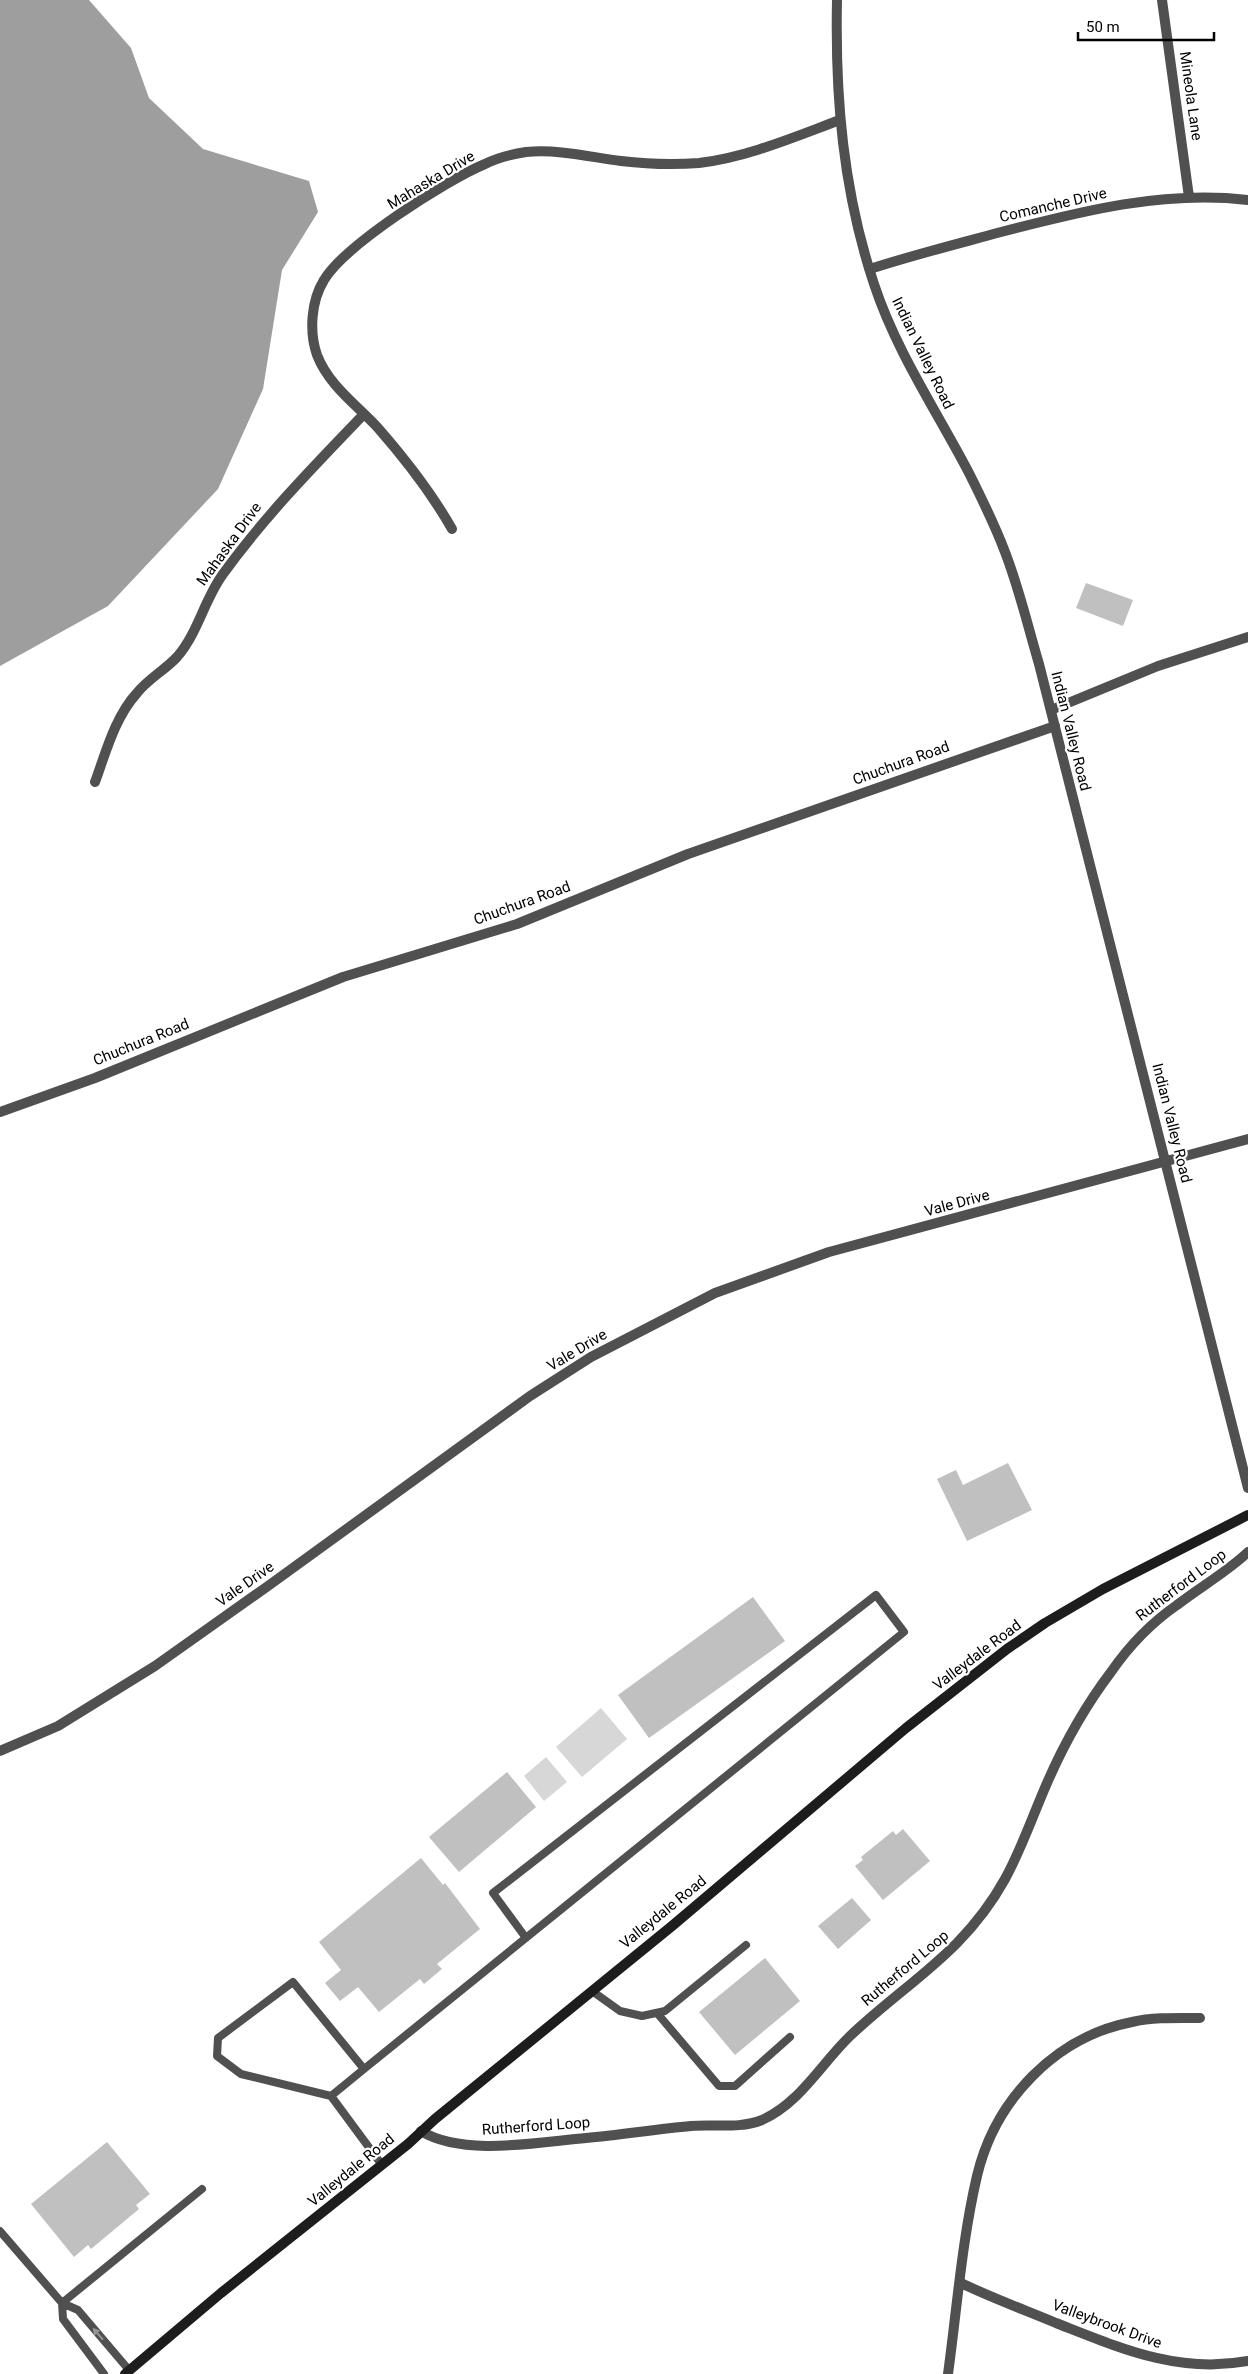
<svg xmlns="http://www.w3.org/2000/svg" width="1248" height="2374" viewBox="0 0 1248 2374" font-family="Roboto,sans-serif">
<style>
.green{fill:#d7d7d7}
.water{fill:#9e9e9e}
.building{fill:#c0c0c0}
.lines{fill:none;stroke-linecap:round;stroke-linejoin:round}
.service{stroke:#505050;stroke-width:8}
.minor{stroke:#505050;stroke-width:10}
.tertiary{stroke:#505050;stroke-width:10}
.secondary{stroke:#1d1d1d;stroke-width:10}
.oneway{fill:#969696}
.labels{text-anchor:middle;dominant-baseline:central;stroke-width:4.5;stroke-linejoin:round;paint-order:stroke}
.street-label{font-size:15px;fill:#000;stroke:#fff}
</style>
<rect width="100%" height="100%" fill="#fff"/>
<!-- green -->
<path class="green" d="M601,1708L627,1739L582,1777L556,1747Z
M546,1757L567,1782L544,1801L524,1776Z"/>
<!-- water -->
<path class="water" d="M0,0H89L131,48L149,98L203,149L309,181L318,212L282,270L263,389L218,489L108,606L0,666Z"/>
<!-- building -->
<path class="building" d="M1086,583L1133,600L1123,626L1076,608Z
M1008,1463L1032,1510L967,1541L937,1479L956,1470L963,1485Z
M753,1597L785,1641L649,1738L618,1695Z
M507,1772L536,1807L459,1872L429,1837Z
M903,1829L930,1861L883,1900L855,1866L863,1860L861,1857L893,1831L896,1835Z
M421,1858L443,1885L445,1883L480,1929L437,1964L442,1969L424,1984L420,1979L379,2012L358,1987L340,2001L325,1983L341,1970L319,1942Z
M852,1898L871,1920L838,1949L818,1926Z
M765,1958L800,2001L735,2055L699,2012Z
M107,2142L150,2194L136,2205L139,2209L91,2249L88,2245L74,2257L31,2204Z"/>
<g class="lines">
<!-- service -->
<path class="service" d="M592,1991L620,2011L642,2016L665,2011L746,1945
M657,2013L719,2086H735L790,2037
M364,2069L904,1632L876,1595L493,1893L526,1938
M331,2096L364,2069L293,1982L218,2038L217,2056L241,2074L331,2096L382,2165
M0,2231L62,2303L78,2310L129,2370
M62,2303L202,2189
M62,2303L63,2319L104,2374"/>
<!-- minor -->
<path class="minor" d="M1162,0L1189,197
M870,269C913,255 957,244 1001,232C1082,211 1164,190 1248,200
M452,529C431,492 406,460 378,428C357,405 329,386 317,355C309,332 311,301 324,280C344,246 446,180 485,164C497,158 513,154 526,152C559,149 590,157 621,161C646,164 674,165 699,163C748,157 794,137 840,120
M1051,710L1158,666L1248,637
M95,782C106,752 115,717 137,693C148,679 165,670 177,657C198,633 204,600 223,574C265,516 314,466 364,414
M0,1112L95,1078L343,977L517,924L688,854L1055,726
M0,1751L58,1726L155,1666L268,1586L530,1396L591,1357L715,1293L829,1252L1248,1139
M421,2131C463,2157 539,2142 586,2138C621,2135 656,2129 691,2126C714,2124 740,2129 762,2120C800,2103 821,2064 850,2036C908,1981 964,1953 1005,1879C1022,1848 1033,1815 1047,1783C1064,1744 1086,1705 1111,1672C1129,1646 1151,1623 1177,1605C1200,1587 1227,1572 1248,1552
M961,2283C992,2298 1025,2310 1056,2323C1120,2348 1178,2374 1248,2361
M948,2374C957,2308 962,2240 977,2176C995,2100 1055,2037 1132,2022C1154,2017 1177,2018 1200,2018"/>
<!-- tertiary -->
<path class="tertiary" d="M837,0C835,97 843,191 874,284C896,351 936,410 969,473C982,499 995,525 1005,552C1019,588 1028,627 1039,664L1248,1488"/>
<!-- secondary -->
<path class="secondary" d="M125,2374L221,2293L408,2144L435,2119L672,1926L906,1728L1007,1649L1045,1623L1103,1589L1248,1515"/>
</g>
<!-- one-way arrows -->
<defs><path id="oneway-solid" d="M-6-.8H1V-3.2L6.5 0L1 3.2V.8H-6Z" transform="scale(1.25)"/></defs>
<use class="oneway" href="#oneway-solid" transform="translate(98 2334) rotate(-131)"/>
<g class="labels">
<!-- street labels -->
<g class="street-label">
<text transform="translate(1191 96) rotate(82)">Mineola Lane</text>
<text transform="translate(431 180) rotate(-31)">Mahaska Drive</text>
<text transform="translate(1053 205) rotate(-13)">Comanche Drive</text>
<text transform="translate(923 353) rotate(64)">Indian Valley Road</text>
<text transform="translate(229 544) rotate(-54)">Mahaska Drive</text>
<text transform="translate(1071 731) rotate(76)">Indian Valley Road</text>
<text transform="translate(901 763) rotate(-20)">Chuchura Road</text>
<text transform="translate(522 903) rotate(-20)">Chuchura Road</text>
<text transform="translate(141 1042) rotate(-22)">Chuchura Road</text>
<text transform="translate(1172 1123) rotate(76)">Indian Valley Road</text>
<text transform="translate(957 1203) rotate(-15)">Vale Drive</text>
<text transform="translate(577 1350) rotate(-31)">Vale Drive</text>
<text transform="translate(245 1584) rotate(-35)">Vale Drive</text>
<text transform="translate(1181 1585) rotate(-37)">Rutherford Loop</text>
<text transform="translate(977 1655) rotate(-37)">Valleydale Road</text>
<text transform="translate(663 1912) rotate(-39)">Valleydale Road</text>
<text transform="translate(905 1968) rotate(-40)">Rutherford Loop</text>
<text transform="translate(536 2126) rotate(-4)">Rutherford Loop</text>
<text transform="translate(351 2170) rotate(-39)">Valleydale Road</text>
<text transform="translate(1107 2324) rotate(20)">Valleybrook Drive</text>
</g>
</g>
<!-- scale -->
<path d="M1078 32v8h136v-8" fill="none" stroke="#000000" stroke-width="2.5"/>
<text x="1086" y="32" font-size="15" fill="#000000" stroke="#ffffff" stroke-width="4" paint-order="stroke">50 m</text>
</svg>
